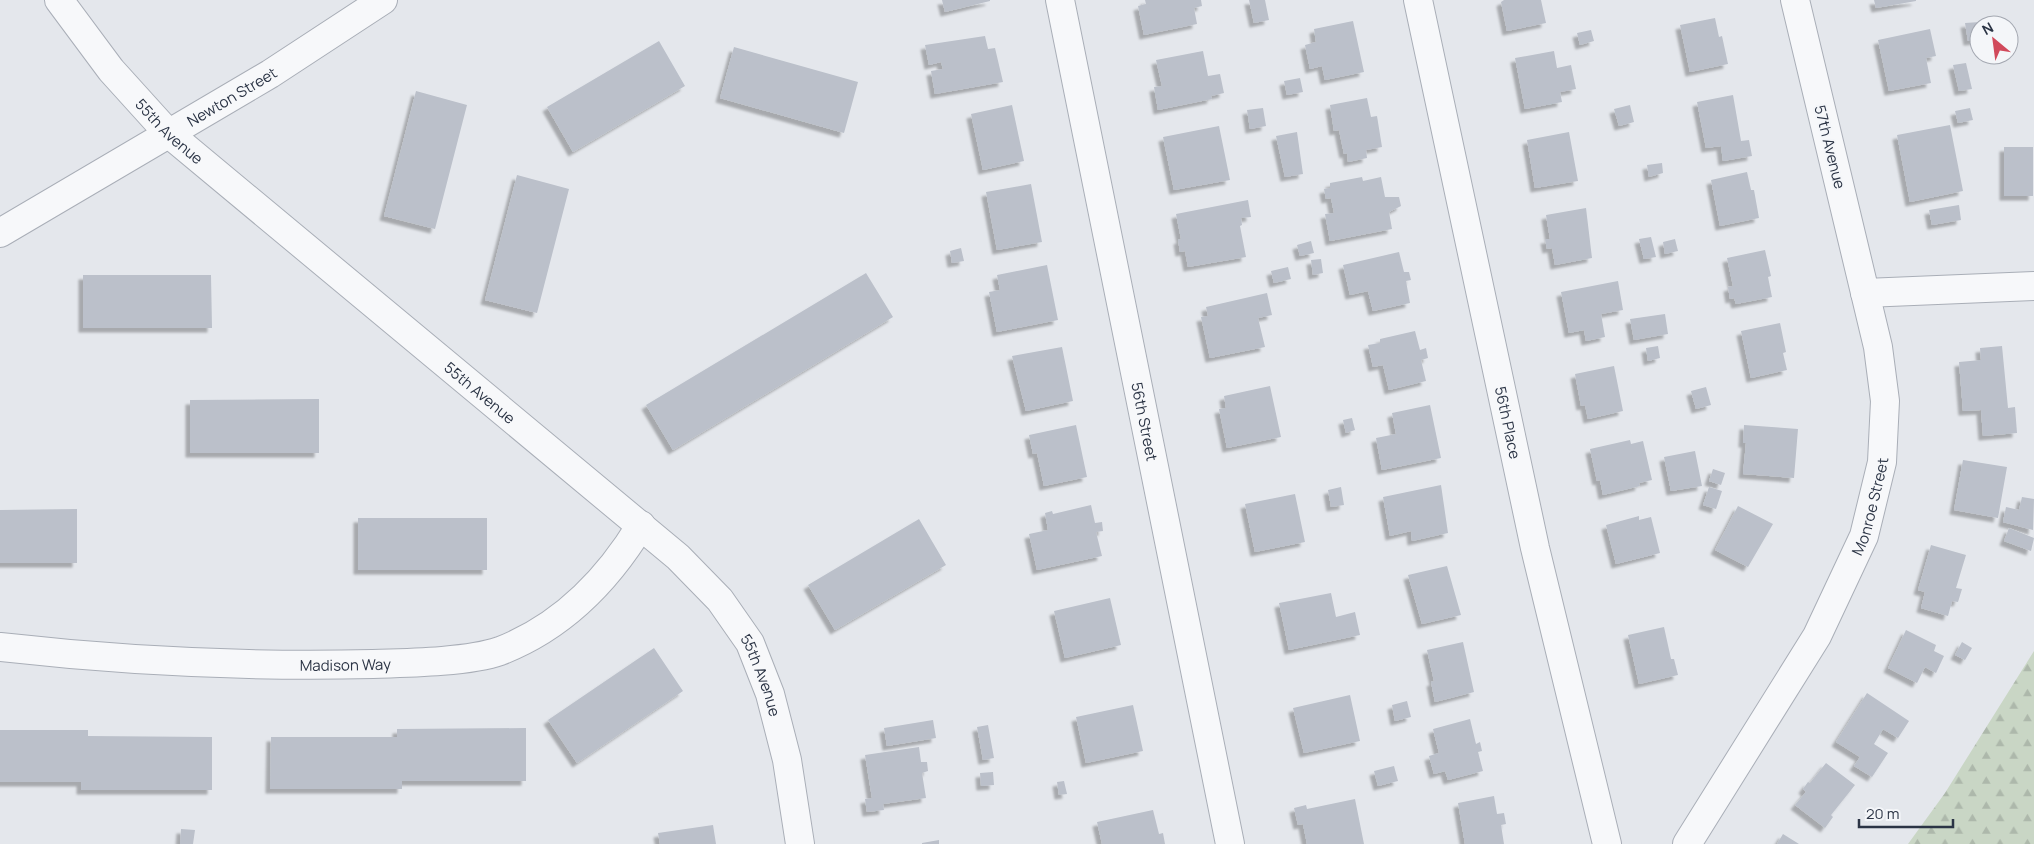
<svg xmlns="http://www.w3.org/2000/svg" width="2034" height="844" viewBox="0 0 2034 844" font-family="Manrope,sans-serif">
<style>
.forest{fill:url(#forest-firs)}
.building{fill:#bbc0ca;filter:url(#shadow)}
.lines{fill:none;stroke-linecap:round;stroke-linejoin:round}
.minor-casing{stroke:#a9aeb7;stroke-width:30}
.minor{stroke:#f7f8fa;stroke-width:28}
.labels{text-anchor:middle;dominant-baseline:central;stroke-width:4;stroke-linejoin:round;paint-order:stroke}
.street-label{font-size:15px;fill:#2b3445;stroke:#f4f6f9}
</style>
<defs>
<pattern id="forest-firs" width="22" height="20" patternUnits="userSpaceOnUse" patternTransform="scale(1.25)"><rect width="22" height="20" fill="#c9d6c5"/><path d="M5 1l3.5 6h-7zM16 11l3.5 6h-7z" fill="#adb8ab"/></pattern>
<filter id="shadow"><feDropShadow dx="-4.5" dy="4.5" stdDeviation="1" flood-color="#0004"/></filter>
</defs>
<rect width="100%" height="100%" fill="#e4e7ec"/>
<!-- forest -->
<path class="forest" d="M2034,651V844H1908L1945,793Z"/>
<!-- building -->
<path class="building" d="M942,0H990V1L945,12Z
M1145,0H1201L1202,6L1194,8L1197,24L1144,35L1138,6L1146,4Z
M1249,0H1265L1269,20L1254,23Z
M1504,0H1541L1546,23L1507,31L1501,2Z
M1874,0H1916V1L1876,8Z
M1715,18L1719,37L1722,36L1728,64L1690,72L1680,25Z
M1353,21L1364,72L1325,80L1322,66L1310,69L1305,45L1316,42L1314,29Z
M1980,22L1979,40L1968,41L1965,23Z
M1930,29L1936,56L1926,58L1931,83L1889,91L1878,40Z
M1591,30L1594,41L1580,45L1577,33Z
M985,36L988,49L995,48L1003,82L935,94L931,71L943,69L941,62L929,65L925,45Z
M659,41L685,86L573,152L547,107Z
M734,47L858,82L844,133L720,98Z
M1203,51L1208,76L1220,74L1224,93L1211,96L1212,99L1158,110L1154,87L1162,86L1156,60Z
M1554,51L1557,68L1571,65L1576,89L1560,92L1562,102L1525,109L1515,58Z
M1966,63L1972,89L1959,91L1953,65Z
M1300,78L1303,92L1287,95L1284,81Z
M416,91L467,105L435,229L384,216Z
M1733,95L1741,141L1749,140L1752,156L1723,161L1721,146L1706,148L1697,102Z
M1367,98L1371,117L1377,116L1382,147L1366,150L1367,158L1348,162L1347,153L1344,154L1339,130L1334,131L1330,105Z
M1012,105L1024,161L983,170L971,114Z
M1630,105L1634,122L1619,126L1614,109Z
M1263,108L1266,126L1250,129L1247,110Z
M1970,108L1973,120L1958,123L1955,111Z
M1950,125L1963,191L1910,202L1897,135Z
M1219,126L1230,180L1174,190L1163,137Z
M1297,132L1303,174L1285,177L1276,136Z
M1569,132L1578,181L1535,188L1527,140Z
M2004,147H2033V196H2004Z
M1662,163L1663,173L1649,177L1647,165Z
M1747,172L1751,190H1754L1759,218L1720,226L1711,180Z
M517,175L569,189L537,313L485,300Z
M1362,177L1363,181L1381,177L1385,197H1399L1401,206L1389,212L1392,229L1330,241L1325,214L1334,213L1331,198L1326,199L1324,189L1330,188V183Z
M1031,184L1042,242L997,250L986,192Z
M1248,200L1251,217L1241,218L1242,225L1240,226L1246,257L1188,267L1185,251L1180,252L1178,240L1181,239L1176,214Z
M1959,205L1961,220L1932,225L1929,210Z
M1586,208L1592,258L1555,265L1552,248L1547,249L1545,239H1550L1546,215Z
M1651,237L1656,257L1644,259L1639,239Z
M1675,239L1678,251L1665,254L1663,242Z
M1311,241L1314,253L1300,256L1297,245Z
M961,248L964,261L952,263L950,251Z
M1765,250L1771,276L1768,277L1772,297L1736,304L1734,298L1730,299L1728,287L1733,286L1727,258Z
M1399,252L1404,272H1409L1411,280L1406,281L1410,303L1373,311L1368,291L1350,295L1343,265Z
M1321,259L1323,273L1313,275L1311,260Z
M1047,265L1058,320L997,332L989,292L1000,290L997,275Z
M1288,267L1291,279L1274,283L1271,271Z
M866,273L893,317L673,450L646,405Z
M83,275H211L212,328H83Z
M1618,281L1623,310L1601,314L1605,337L1586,341L1584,330L1569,333L1561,292Z
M1267,293L1272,315L1258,318L1265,347L1210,358L1201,317L1208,316L1206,307Z
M1665,314L1668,334L1634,340L1630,319Z
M1780,323L1786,352L1783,353L1787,370L1751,378L1741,331Z
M1415,331L1420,350L1426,348L1428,358L1421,360L1426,381L1389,390L1383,365L1373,367L1368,345L1380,343V339Z
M1658,346L1660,358L1648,361L1646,348Z
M2002,346L2008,408L2015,407L2017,433L1983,436L1981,410L1963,411L1959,362L1981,360L1980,348Z
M1062,347L1073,401L1026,411L1012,356Z
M1614,366L1623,411L1588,419L1585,405L1581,406L1575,374Z
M1270,386L1281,437L1227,448L1219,409L1226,408L1224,396Z
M1706,387L1711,405L1696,409L1691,391Z
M319,399V453H190V400Z
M1430,405L1441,458L1382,470L1376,438L1396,434L1392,413Z
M1352,418L1355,430L1346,433L1343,420Z
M1076,425L1087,477L1044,486L1037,453L1033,454L1029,435Z
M1744,425L1798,429L1794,478L1743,474L1746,443H1743Z
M1630,440L1631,444L1643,441L1652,480L1639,483L1640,486L1603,495L1600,480L1597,481L1590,449Z
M1695,451L1702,486L1671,491L1664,457Z
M1963,460L2007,467L1998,518L1954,510Z
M1713,469L1725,473L1721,485L1709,481Z
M1441,485L1448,533L1412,541L1411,531L1390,536L1383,497Z
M1341,487L1344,505L1331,507L1328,490Z
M1709,487L1722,491L1716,509L1703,505Z
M1295,494L1305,542L1255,552L1245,504Z
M2022,497L2034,499L2033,530L2003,522L2006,507L2019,510Z
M1091,505L1095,523L1102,522L1103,531L1096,532L1102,556L1037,570L1029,534L1048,530L1045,513L1052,511L1053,514Z
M1738,506L1773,524L1748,567L1715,550Z
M77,509V563H0V510Z
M1639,516V520L1651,517L1660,553L1616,564L1606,525Z
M358,518H487V570H358Z
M919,519L946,565L835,630L808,585Z
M2009,528L2034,538L2031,551L2004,541Z
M1931,545L1966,555L1956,588L1962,589L1958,602L1952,601L1948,616L1921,608L1925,592L1918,590Z
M1447,566L1461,615L1422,624L1408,575Z
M1331,593L1336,617L1355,612L1360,635L1289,650L1279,603Z
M1110,598L1121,645L1065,658L1054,611Z
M1664,627L1671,659H1674L1678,675L1639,684L1628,635Z
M1906,630L1936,645L1934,651L1944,656L1936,673L1925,667L1917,683L1888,668Z
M1463,642L1474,692L1435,702L1431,682L1434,681L1427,650Z
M1962,642L1972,648L1965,660L1955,655Z
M654,648L683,691L577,763L548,720Z
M1867,693L1909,721L1898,738L1883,729L1874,744L1888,753L1872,777L1854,766L1860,757L1836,742Z
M1350,695L1360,741L1304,753L1293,708Z
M1407,701L1411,717L1395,721L1392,705Z
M1133,705L1143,751L1086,763L1076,717Z
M1470,719L1476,744L1480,742L1482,751L1478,752L1483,771L1448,780L1445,771L1434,774L1429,756L1439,753L1433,729Z
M933,720L936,738L887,746L884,728Z
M988,725L994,758L983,760L977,727Z
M526,728V781H402V789H270L271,737H397V729Z
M0,730H88V736L212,737V790H81V782H0Z
M919,747L921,762H927L928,771L922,773L926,798L883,804L884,810L867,812L865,799L872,798L865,755Z
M1826,763L1855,785L1831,815L1833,817L1825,828L1795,805L1806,792L1803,789L1808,782L1810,783Z
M1394,766L1398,781L1378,786L1374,771Z
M993,772L994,785L981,786L980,773Z
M1064,781L1067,794L1059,795L1057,782Z
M1494,796L1497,814L1504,813L1506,824L1501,825L1504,844H1465L1458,803Z
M1355,799L1364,844H1307L1303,824L1298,825L1294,808L1306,805L1307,809Z
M1153,810L1159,834L1163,833L1165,844H1102L1097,822Z
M713,825L716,844H660L658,833Z
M181,829L195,830L193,844H180Z
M1783,834L1799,844H1777Z
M939,840V844H922V843Z"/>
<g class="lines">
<defs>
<g id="minor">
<path id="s1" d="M59,0L111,70L168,133L678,557L720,600L750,643L770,694L787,760L800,844"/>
<path id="s2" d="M1060,0L1230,844"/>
<path id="s3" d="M1418,0L1535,548L1607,844"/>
<path id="s4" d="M0,233L270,74L383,0"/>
<path d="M1865,293L2034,286"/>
<path id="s5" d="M0,647C124,661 248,667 373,664C407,663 469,662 500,651C562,627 607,581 641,525"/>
<path id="s6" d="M1687,844L1817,636L1864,536L1882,462L1885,401L1878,347L1795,0"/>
</g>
</defs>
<!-- minor casing -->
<use href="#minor" class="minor-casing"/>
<!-- minor -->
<use href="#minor" class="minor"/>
</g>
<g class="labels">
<!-- street labels -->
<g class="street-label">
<text stroke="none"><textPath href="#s4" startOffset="269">Newton Street</textPath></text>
<text stroke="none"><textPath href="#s1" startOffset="172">55th Avenue</textPath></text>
<text transform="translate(1830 147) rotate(76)">57th Avenue</text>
<text stroke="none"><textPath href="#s1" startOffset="578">55th Avenue</textPath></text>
<text stroke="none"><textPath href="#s2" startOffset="430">56th Street</textPath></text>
<text stroke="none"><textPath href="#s3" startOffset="432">56th Place</textPath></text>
<text stroke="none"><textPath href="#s6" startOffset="386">Monroe Street</textPath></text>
<text stroke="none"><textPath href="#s5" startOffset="346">Madison Way</textPath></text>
<text stroke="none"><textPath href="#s1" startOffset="982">55th Avenue</textPath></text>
</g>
</g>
<!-- north arrow -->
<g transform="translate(1994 40) rotate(331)"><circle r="24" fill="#f4f6f9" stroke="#a4a8b1"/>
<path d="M0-4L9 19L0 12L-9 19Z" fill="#d1495b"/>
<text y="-8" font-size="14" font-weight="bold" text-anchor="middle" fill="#2b3445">N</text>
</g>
<!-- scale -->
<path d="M1859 819v8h94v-8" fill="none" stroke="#2b3445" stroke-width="2.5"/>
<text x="1866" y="819" font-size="15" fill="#2b3445" stroke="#f4f6f9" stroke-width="4" paint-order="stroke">20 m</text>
</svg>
